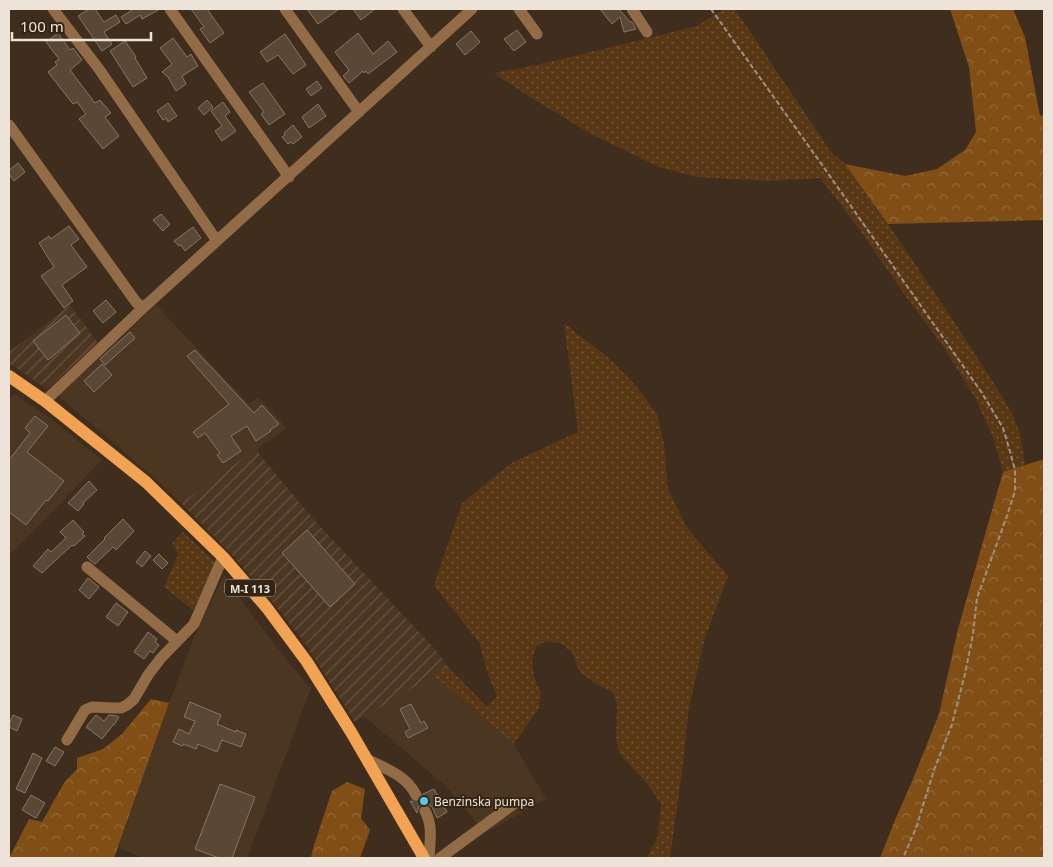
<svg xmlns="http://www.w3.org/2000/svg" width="1053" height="867" viewBox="0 0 1053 867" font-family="'Noto Sans',sans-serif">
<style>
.built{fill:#4b3621}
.industrial{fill:url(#industrial-furrows)}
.grass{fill:url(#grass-dots)}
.forest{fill:url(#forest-crowns)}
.building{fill:#5a4837;stroke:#897563}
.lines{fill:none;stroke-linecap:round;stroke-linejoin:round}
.minor-tunnel{stroke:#59493a;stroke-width:11;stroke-dasharray:11 5.5;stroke-linecap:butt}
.path{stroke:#9f9184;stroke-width:2;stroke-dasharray:5 2.5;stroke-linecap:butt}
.minor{stroke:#916c47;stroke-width:11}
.major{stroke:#f1a353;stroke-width:12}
.poi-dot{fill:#57c9e2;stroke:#342414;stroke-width:2}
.labels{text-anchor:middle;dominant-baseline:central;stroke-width:4;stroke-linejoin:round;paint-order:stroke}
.shield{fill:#342414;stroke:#b6aa9e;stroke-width:1}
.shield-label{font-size:11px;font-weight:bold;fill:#eee3d9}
.poi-label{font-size:12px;fill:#eee3d9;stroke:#342414;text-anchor:start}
</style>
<defs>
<pattern id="industrial-furrows" width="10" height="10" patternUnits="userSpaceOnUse" patternTransform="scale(1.25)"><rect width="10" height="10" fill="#4b3621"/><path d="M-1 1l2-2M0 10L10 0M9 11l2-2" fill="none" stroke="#655341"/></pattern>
<pattern id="grass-dots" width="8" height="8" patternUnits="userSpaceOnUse" patternTransform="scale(1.25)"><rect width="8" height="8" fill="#583715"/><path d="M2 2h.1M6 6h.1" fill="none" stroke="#705436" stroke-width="1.8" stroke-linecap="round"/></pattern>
<pattern id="forest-crowns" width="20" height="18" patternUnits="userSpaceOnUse" patternTransform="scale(1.25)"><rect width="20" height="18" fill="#814f16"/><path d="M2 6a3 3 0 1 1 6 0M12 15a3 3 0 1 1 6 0" fill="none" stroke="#936837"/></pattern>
</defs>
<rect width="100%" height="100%" fill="#3f2e1e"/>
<!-- built -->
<path class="built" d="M156,305L249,404L259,397L287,428L181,503L153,477L99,430L60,398V394Z
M14,394L54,421L102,460L12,553L9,550V400Z
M224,575L264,631L303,680L311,688L247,858H144L118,848L169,703L194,638Z
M433,675L514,744L546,799L485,833L446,786L364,716Z"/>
<!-- industrial -->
<path class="industrial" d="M70,305L98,343L47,389L9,363V352Z
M257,448L260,455L316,522L435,649L448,667L355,722L304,642L271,600L233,556L181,503Z"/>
<!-- grass -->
<path class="grass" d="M723,9H735L831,152L845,164L888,224L949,314L995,385L1012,413L1020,433L1025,465L1003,472L993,437L975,398L941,343L909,301L860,230L820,178L769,181L696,177L659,167L591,134L530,97L494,73L537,65L697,26Z
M564,323L610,359L637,387L657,414L664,444L668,489L687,528L728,576L705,638L689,707L682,772L670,858H647L658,836L661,804L646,782L620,754L616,739L617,705L613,692L593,682L579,671L572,652L560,643L546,641L536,647L532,661L534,676L541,693L539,708L514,744L433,675L448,667L487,707L497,696L487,672L480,644L434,585L462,503L513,462L578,432Z
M183,532L215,562L202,593L193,610L164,587L178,555L172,543Z"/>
<!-- forest -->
<path class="forest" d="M950,9H1013L1025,37L1040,116L1044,115V220L888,224L845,164L905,176L937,169L965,150L976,132L969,67Z
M1044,459V858H880L895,820L913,779L939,714L958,629L1003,472Z
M151,699L169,703L114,858H9L29,819L42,822L64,783L77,769V758L103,749L122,734Z
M347,782L365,789L361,818L370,830L360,858H311L313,848L332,791Z"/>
<!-- building -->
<path class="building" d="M89,9H95L104,22L116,15L120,22L104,32L112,44L102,51L78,16Z
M134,9H160L142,19L140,15L126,24L121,17Z
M191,9H207L224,33L210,43L200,29L204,27Z
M307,9H339L318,24Z
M353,9H375L361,20Z
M600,9H619L630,22H632L636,29L624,32L620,17L612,24Z
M517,30L526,42L514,51L504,39Z
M471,31L480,42L465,55L456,44Z
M58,33L70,50L73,48L82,60L70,70L95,103L100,100L111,113L105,117L119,136L103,149L79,119L86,114L77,102L73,104L48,72L57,65L55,62L59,59L46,42Z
M358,33L373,54L388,41L397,52L368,74L366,71L364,73L363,71L349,83L343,76L349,70L335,52Z
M285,34L306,65L293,74L278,55L267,62L260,52Z
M173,38L187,57L191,54L198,66L182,76L186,84L176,91L168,77L162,72L172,64L160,48Z
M125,41L136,57L135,58L147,78L133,87L110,51Z
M317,81L322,88L311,96L306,89Z
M263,83L285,114L269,125L261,114L264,112L249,92Z
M207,100L213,107L204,115L198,108Z
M223,102L230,112L225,116L236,131L222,141L215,131L222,126L211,111Z
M168,103L177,116L168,122L166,118L163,120L157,111Z
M318,104L326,116L309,128L302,117Z
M293,125L302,137L293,144L291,142L288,144L282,137L285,135L284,133Z
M18,163L25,172L14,181L9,174V170Z
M161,214L170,224L163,231L153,220Z
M69,226L79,239L71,245L87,267L62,285L73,301L64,308L41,276L54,267L39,243L49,236L51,239Z
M193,227L201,238L185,251L181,245L179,246L174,241Z
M106,300L116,312L103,323L93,311Z
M66,315L80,333L48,360L33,341Z
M130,332L135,338L105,365L100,359Z
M195,350L254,413L262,405L279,424L270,430L271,431L256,441L247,426L231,436L241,451L223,463L217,455L220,453L205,433L198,438L193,432L229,404L187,356Z
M102,364L112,375L94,392L84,381Z
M35,416L48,426L27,452L64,481L48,501L46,500L26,525L9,512V460L30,433L25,428Z
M89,481L97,490L83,503L84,504L78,511L68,503Z
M123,519L134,531L116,550L113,547L95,564L90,560L87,557L105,539L104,538Z
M73,520L84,532L82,534L85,536L74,546L72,545L42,573L33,566L48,549L51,552L66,538L60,532Z
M307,530L355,584L330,607L282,553Z
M145,551L151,556L142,567L136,562Z
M159,554L168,563L162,569L153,560Z
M88,578L99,587L89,599L79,590Z
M116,603L128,612L118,626L106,617Z
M148,632L157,639L155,642L159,645L153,653L150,651L144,659L134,652Z
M190,702L221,715L217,724L236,732V730L246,734L241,747L222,740L217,752L198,744L196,749L184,744L182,746L173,742L179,729L189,734L195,721L184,717Z
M411,704L421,723L424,721L428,728L408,738L405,732L410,729L400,709Z
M13,715L22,719L17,731L9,727V724Z
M96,715L104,721L109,715L117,716L119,717L114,725H113L102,739L86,727Z
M55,747L64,752L55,766L46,761Z
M33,753L42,758L25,793L16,789Z
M220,784L255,797L232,858H219L195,849Z
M434,789L447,812L437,818L432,807L429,805L425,804L419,806L417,813L410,801L416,802H419L423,798V794Z
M31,795L45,803L36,818L22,810Z"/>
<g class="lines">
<!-- minor-tunnel -->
<path class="minor-tunnel" d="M416,795L425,811"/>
<!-- path -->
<path class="path" d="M711,9L820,162L982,393L1003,428L1009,448L1015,470V491L1007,516L977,598L973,634L965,674L952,724L934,770L916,828L903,858"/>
<!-- minor -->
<path class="minor" d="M53,9L99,69L217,241
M170,9L289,177
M285,9L359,112
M403,9L431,47
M519,9L537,34
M632,9L647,32
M9,125L136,302L143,308
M45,401L143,308L472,9
M87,567L177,641
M67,740L85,710L92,707L113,708H121L127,705L134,699L148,675L161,658L194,624L223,557
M367,759C386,769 406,775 416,795
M425,811C433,825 430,842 429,858
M440,858L515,803"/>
<!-- major -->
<path class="major" d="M9,376L45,401L146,482L223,557L267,608L307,662L351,732L424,858"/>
</g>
<!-- markers -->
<circle class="poi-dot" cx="424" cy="801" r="5"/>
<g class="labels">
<!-- shield labels -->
<rect class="shield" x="225" y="579.5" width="50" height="17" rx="4"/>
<g class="shield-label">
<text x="250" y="588">M-I 113</text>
</g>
<!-- poi labels -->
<g class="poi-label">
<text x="434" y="801">Benzinska pumpa</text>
</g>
</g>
<!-- border -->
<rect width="1053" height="867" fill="none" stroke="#eee3d9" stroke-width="20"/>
<!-- scale -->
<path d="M12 32v8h139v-8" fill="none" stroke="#eee3d9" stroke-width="2.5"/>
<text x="20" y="32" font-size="15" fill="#eee3d9" stroke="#342414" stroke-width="4" paint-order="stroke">100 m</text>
</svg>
